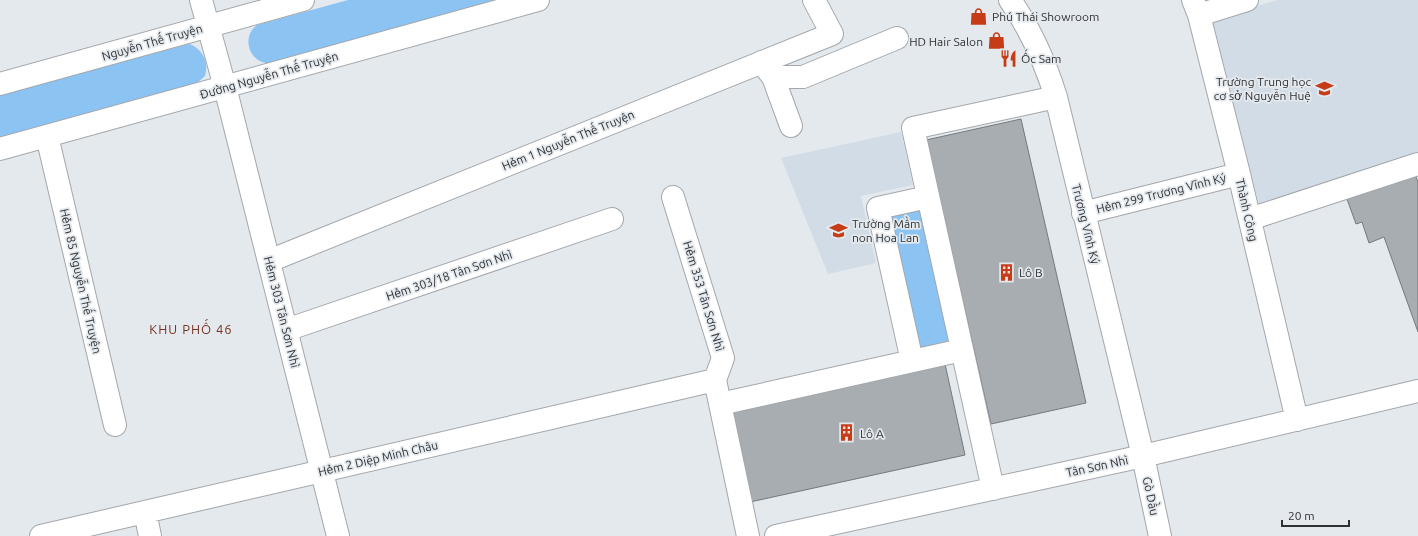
<svg xmlns="http://www.w3.org/2000/svg" width="1418" height="536" viewBox="0 0 1418 536" font-family="Ubuntu,sans-serif">
<style>
.built{fill:#d2dce6}
.green{fill:#8bc3f3}
.building{fill:#a8adb2;stroke:#74797d}
.lines{fill:none;stroke-linecap:round;stroke-linejoin:round}
.minor-casing{stroke:#a3a7ac;stroke-width:24}
.minor{stroke:#fff;stroke-width:22}
.labels{text-anchor:middle;dominant-baseline:central;stroke-width:3.5;stroke-linejoin:round;paint-order:stroke}
.poi-label{font-size:12px;fill:#2f3133;stroke:#e4e9ee;text-anchor:start}
.street-label{font-size:12px;fill:#2f3133;stroke:#e4e9ee}
.neighbourhood-label{font-size:13px;letter-spacing:1px;fill:#732;stroke:#e4e9ee}
</style>
<rect width="100%" height="100%" fill="#e4e9ee"/>
<!-- built -->
<path class="built" d="M1277,0H1418V157L1260,208L1212,20Z
M901,132L913,185L861,196L876,263L828,274L781,158Z"/>
<!-- green -->
<path class="green" d="M348,0H498L268,63C249,62 241,37 257,25Z
M190,44C203,50 209,62 205,76L197,83L0,137V95L185,45Z
M923,208L953,344L917,352L886,216Z"/>
<!-- building -->
<path class="building" d="M1021,119L1086,403L991,424L926,140Z
M1415,175L1418,182V332L1384,237L1369,243L1362,222L1356,224L1347,199Z
M945,364L965,455L750,502L730,411Z"/>
<g class="lines">
<defs>
<path id="minor" d="M201,0L225,87L338,536
M1010,0C1031,30 1045,62 1056,97L1143,456L1160,536
M1193,0L1199,15L1239,174L1297,420
M1199,15L1247,0
M761,62L773,77H803L897,38
M773,77L791,126
M0,84L303,0
M47,136L115,425
M0,149L538,0
M673,197L723,358L715,380L748,536
M1083,213L1239,174
M1250,219L1418,164
M269,261L832,34L814,0
M286,330L612,219
M912,361L878,208L928,197
M720,404L962,350
M993,489L913,128L1056,97
M145,512L150,536
M41,536L715,380
M776,536L1143,456L1418,391"/>
</defs>
<!-- minor casing -->
<use href="#minor" class="minor-casing"/>
<!-- minor -->
<use href="#minor" class="minor"/>
</g>
<!-- icons -->
<defs>
<symbol id="shop-bare" viewBox="-9 -9 18 18"><path d="M-5-2.5h2.3a2.7 3.5 0 0 1 5.4 0H5L5.5 6h-11ZM-1.5-2.5h3a1.5 2.3 0 0 0-3 0Z" fill="#c53c17" stroke="#e4e9ee" stroke-width="2.5" paint-order="stroke"/></symbol>
<symbol id="restaurant-bare" viewBox="-9 -9 18 18"><path d="M-5-6h1v4h1v-4h1v4h1v-4h1v5L-1.5 .5V6h-2V.5L-5-1ZM5-6V6H3V1.5H1.5Q1.5-4 5-6Z" fill="#c53c17" stroke="#e4e9ee" stroke-width="2.5" paint-order="stroke"/></symbol>
<symbol id="school-bare" viewBox="-9 -9 18 18"><path d="M0-5L7-2L0 1L-7-2ZM-4 1L0 2.5L4 1V4Q0 6-4 4Z" fill="#c53c17" stroke="#e4e9ee" stroke-width="2.5" paint-order="stroke"/></symbol>
<symbol id="building-bare" viewBox="-9 -9 18 18"><path d="M-4-6H4V6H1V3H-1V6H-4ZM-2.5-4.3h1.7v1.8h-1.7ZM.8-4.3h1.7v1.8H.8ZM-2.5-1h1.7V.8h-1.7ZM.8-1h1.7V.8H.8Z" fill="#c53c17" stroke="#e4e9ee" stroke-width="2.5" paint-order="stroke"/></symbol>
</defs>
<g fill-rule="evenodd">
<use href="#shop-bare" x="966" y="4" width="25" height="25"/>
<use href="#shop-bare" x="984" y="28" width="25" height="25"/>
<use href="#restaurant-bare" x="996" y="46" width="25" height="25"/>
<use href="#school-bare" x="1312" y="76" width="25" height="25"/>
<use href="#school-bare" x="826" y="218" width="25" height="25"/>
<use href="#building-bare" x="994" y="260" width="25" height="25"/>
<use href="#building-bare" x="834" y="420" width="25" height="25"/>
</g>
<g class="labels">
<!-- poi labels -->
<g class="poi-label">
<text x="992" y="16">Phú Thái Showroom</text>
<text x="983" y="41" text-anchor="end">HD Hair Salon</text>
<text x="1021" y="58">Ốc Sam</text>
<text x="1311" y="81" text-anchor="end">Trường Trung học<tspan x="1311" dy="14">cơ sở Nguyễn Huệ</tspan></text>
<text x="852" y="223">Trường Mầm<tspan x="852" dy="14">non Hoa Lan</tspan></text>
<text x="1019" y="272">Lô B</text>
<text x="860" y="433">Lô A</text>
</g>
<!-- street labels -->
<g class="street-label">
<text transform="translate(152 42) rotate(-16)">Nguyễn Thế Truyện</text>
<text transform="translate(269 75) rotate(-16)">Đường Nguyễn Thế Truyện</text>
<text transform="translate(568 140) rotate(-22)">Hẻm 1 Nguyễn Thế Truyện</text>
<text transform="translate(1161 193) rotate(-14)">Hẻm 299 Trương Vĩnh Ký</text>
<text transform="translate(1247 210) rotate(77)">Thành Công</text>
<text transform="translate(1086 224) rotate(76)">Trương Vĩnh Ký</text>
<text transform="translate(449 275) rotate(-19)">Hẻm 303/18 Tân Sơn Nhì</text>
<text transform="translate(81 281) rotate(77)">Hẻm 85 Nguyễn Thế Truyện</text>
<text transform="translate(704 296) rotate(73)">Hẻm 353 Tân Sơn Nhì</text>
<text transform="translate(282 312) rotate(76)">Hẻm 303 Tân Sơn Nhì</text>
<text transform="translate(378 458) rotate(-13)">Hẻm 2 Diệp Minh Châu</text>
<text transform="translate(1097 466) rotate(-12)">Tân Sơn Nhì</text>
<text transform="translate(1151 496) rotate(78)">Gò Dầu</text>
</g>
<!-- neighbourhood labels -->
<g class="neighbourhood-label">
<text x="191" y="329">KHU PHỐ 46</text>
</g>
</g>
<!-- scale -->
<path d="M1282 520v6h67v-6" fill="none" stroke="#2f3133" stroke-width="2"/>
<text x="1288" y="520" font-size="12" fill="#2f3133" stroke="#e4e9ee" stroke-width="3" paint-order="stroke">20 m</text>
</svg>
